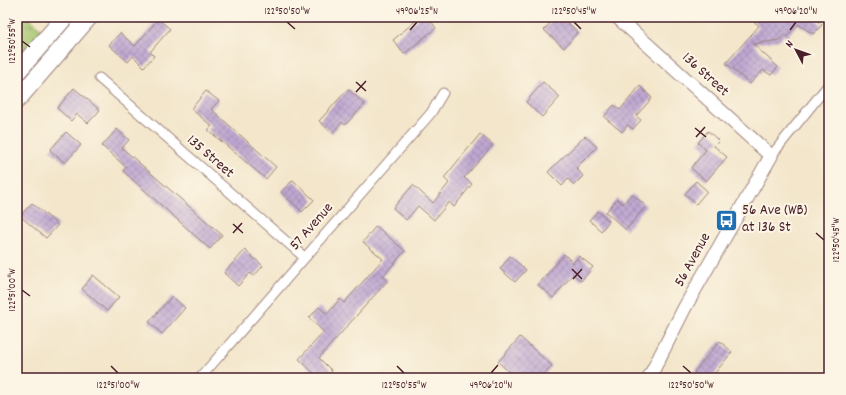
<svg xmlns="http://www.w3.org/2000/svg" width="846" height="395" viewBox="0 0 846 395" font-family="Dekko,sans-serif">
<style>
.park{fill:url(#park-tufts);stroke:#78724d}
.building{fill:url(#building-cross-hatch)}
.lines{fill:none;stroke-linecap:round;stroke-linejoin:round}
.street-casing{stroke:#9e827b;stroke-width:11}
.secondary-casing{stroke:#9e827b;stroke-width:15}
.highway-casing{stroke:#9e827b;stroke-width:19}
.street{stroke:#fff;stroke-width:9}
.secondary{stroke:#fff;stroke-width:13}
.highway{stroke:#fff;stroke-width:17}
.ticks{fill:none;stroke:#4a1f2b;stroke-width:1.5}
.labels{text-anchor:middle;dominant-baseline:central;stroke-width:4;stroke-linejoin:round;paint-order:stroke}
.street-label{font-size:15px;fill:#4a1f2b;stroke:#fcf5e5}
.poi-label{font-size:15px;fill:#4a1f2b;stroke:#fcf5e5;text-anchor:start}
.neatline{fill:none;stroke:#4a1f2b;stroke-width:1.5}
.ticks-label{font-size:10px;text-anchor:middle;fill:#4a1f2b}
</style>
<defs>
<pattern id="park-tufts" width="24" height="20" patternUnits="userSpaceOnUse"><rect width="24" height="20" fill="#a6c66f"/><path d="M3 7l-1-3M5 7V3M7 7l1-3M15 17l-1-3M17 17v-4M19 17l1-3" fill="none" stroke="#89a05b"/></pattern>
<pattern id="building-cross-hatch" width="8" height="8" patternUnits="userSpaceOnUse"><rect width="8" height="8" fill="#bfa8d2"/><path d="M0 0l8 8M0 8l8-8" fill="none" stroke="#9d88ab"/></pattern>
</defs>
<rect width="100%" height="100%" fill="#fcf5e5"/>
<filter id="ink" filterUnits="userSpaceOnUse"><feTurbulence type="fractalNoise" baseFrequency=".025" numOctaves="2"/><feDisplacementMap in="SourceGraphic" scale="8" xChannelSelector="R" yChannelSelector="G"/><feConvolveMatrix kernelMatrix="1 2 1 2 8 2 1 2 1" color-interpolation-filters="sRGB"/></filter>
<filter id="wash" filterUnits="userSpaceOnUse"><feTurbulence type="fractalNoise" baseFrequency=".012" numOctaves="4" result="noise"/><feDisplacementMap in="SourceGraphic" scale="16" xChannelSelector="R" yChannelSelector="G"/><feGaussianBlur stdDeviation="0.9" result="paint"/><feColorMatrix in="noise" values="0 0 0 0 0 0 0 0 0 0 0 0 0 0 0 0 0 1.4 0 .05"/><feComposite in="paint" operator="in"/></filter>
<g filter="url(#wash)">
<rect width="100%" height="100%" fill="#f3e6cb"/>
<!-- park -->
<path class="park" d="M17,17H28L43,31L17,61Z"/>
<g id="blocks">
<!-- building -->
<path class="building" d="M420,17H428L436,28L404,54L393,40Z
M555,17H561L578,32L564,48L544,30Z
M749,17H813L822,25L813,34L798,24L787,37L784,35L779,40L753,44L778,67L771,75L763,70L750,84L726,63L759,26Z
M158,19L170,29L150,52L154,56L144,67L133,56L128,62L109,45L120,33L135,46Z
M543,82L560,97L542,117L526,102Z
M640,86L652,98L636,116L641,120L633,129L628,125L622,132L604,117L614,105L620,110Z
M74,88L100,110L88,123L77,114L71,121L57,108Z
M348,89L365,104L345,125L342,122L332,133L319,121Z
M206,91L219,101L211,109L276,167L266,179L208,130L212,126L191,109Z
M117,129L129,140L122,148L222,235L210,249L123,171L126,167L102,146Z
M708,131L719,141L714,146L727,157L706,181L691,168L706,150L698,143Z
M66,132L81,145L65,163L50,150Z
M480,134L493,145L464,178L472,184L454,207L449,202L434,220L418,206L406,220L393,208L413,185L433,203L449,183L444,178Z
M585,136L597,147L576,168L583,176L574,185L568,179L562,186L548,172Z
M293,180L314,200L302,212L281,192Z
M696,181L707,191L696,204L685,194Z
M632,194L646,206L626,230L606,212L617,199L623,204Z
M32,203L58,225L46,238L20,216Z
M598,211L609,221L601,231L589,220Z
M376,226L405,251L383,276L388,280L319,358L332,371L326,378H319L299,359L324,332L309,318L319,307L327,314L340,299L344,303L383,259L363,242Z
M245,250L263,266L254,276L250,273L238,286L224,273Z
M564,254L573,263L579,256L593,267L581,281L573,274L553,298L538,285Z
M510,256L526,270L515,282L500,269Z
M93,275L119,297L107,311L82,289Z
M172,296L185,308L162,334L149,322Z
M520,337L552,366L541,378H516L498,362Z
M720,341L732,352L711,378H701L694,372Z"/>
</g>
</g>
<g filter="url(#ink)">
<use href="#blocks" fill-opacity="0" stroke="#9e827b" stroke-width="1"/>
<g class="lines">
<defs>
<path id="street" d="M99,78L304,257
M771,156L829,84
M200,378L431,113L443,93"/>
<path id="secondary" d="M617,17L771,156L685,307L649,378"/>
<path id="highway" d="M17,72L65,17
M17,100L89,17"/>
</defs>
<!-- street casing -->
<use href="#street" class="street-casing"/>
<!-- secondary casing -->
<use href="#secondary" class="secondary-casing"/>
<!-- highway casing -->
<use href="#highway" class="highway-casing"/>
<!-- street -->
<use href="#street" class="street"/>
<!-- secondary -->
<use href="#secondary" class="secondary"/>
<!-- highway -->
<use href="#highway" class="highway"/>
</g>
</g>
<!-- ticks -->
<path class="ticks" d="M287,22L295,29M574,22L581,29M410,30L417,22M790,30L796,22M22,41L30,47M356,82L366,91M356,92L366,81M695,128L706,137M696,137L705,127M233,224L243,233M233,233L242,223M816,233L824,240M572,269L582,279M573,279L582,269M22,290L30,296M111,366L118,373M397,366L404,373M683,366L691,373M491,373L498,365"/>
<!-- icons -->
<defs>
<symbol id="bus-square" viewBox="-11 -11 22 22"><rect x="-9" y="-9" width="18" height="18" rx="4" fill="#1f6fb2" stroke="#fcf5e5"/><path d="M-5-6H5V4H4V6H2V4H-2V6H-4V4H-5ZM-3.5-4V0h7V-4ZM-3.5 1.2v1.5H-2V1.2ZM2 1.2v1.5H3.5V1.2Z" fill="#fff"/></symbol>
</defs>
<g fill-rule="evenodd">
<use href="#bus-square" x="714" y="208" width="25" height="25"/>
</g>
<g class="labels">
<!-- street labels -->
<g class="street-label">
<text transform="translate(705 75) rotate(42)">136 Street</text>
<text transform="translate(210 157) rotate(41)">135 Street</text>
<text transform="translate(312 227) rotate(-49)">57 Avenue</text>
<text transform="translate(693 260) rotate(-61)">56 Avenue</text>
</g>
<!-- poi labels -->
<g class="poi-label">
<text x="742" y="211">56 Ave (WB)<tspan x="742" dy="17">at 136 St</tspan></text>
</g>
</g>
<!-- margin -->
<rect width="846" height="395" fill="none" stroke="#fcf5e5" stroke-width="44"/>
<!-- north arrow -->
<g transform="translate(796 50) rotate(311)" stroke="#fcf5e5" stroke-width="3" paint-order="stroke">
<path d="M0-3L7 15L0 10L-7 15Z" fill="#4a1f2b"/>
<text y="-6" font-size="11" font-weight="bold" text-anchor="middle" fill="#4a1f2b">N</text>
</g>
<rect x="22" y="22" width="802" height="351" class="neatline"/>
<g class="ticks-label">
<text x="287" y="14">122°50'50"W</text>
<text x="417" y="14">49°06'25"N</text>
<text x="574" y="14">122°50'45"W</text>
<text x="796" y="14">49°06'20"N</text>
<text transform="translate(11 41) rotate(-90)" y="4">122°50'55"W</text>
<text transform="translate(835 240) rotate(-90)" y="4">122°50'45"W</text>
<text transform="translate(11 290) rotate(-90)" y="4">122°51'00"W</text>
<text x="118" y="388">122°51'00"W</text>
<text x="404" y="388">122°50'55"W</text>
<text x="491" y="388">49°06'20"N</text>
<text x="691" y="388">122°50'50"W</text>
</g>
</svg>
